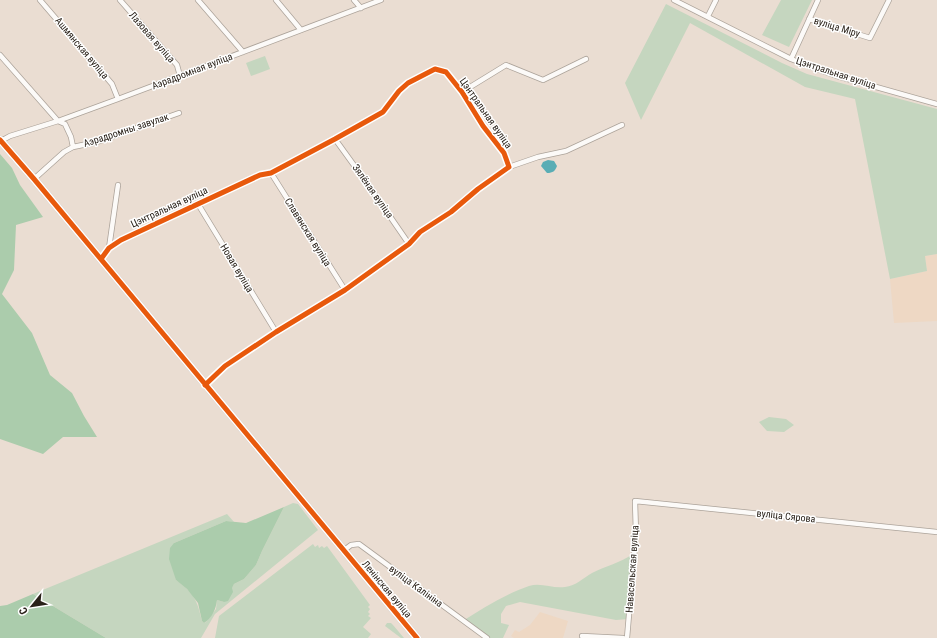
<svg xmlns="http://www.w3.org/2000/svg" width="937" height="638" viewBox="0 0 937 638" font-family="'Roboto Condensed',sans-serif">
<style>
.built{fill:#eed8c4}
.green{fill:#c5d6bf}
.forest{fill:#abccac}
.water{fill:#59adb5}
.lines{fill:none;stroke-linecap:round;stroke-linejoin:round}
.minor-casing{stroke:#aca39a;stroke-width:6}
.major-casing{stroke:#b1abad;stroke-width:8}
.minor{stroke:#fcfaf8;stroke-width:4.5}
.major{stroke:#edebee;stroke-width:5.5}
.cycleway-casing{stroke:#fff;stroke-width:8}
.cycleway{stroke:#e8590c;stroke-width:5}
.labels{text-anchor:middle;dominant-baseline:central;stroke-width:3;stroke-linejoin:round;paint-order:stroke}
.street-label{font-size:10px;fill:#292119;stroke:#fff}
</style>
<rect width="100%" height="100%" fill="#eaddd2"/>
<!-- built -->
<path class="built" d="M937,254V321L894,323L890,279L927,271L925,256Z
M540,612L568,621L563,638H514L511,636L515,630L519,632L530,625Z"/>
<!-- green -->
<path class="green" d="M781,0H812L789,47L762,35Z
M666,4L782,63L807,74L937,109V254L925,256L927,271L890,279L855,99L805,87L690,23L641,120L625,83Z
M265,56L270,69L251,76L246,63Z
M769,417L786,419L794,425L784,432L767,431L759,422Z
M293,503L298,504L318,530L215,614L201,638H106L33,594L227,514L234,522L226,521L174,543L176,580C194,593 197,600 202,621L204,623L206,622L216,609L217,600L224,602L234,584L244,579L256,565L262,551L284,507Z
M313,544L315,547L318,545L319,548L322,546L324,548L327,546L370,605L368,607L370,609L368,612L370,614L368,616L371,618L363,627L371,634L368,638H215L219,616Z
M633,554V601L629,619L616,620L520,602L506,606L501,614V623L509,625L503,638H484L461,622C482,609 505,594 529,586C541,582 553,589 565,587C576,586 583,578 592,573C606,566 620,563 633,554Z
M387,623H391L393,625L404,638H401L385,626Z"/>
<!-- forest -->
<path class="forest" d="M0,154L12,168L20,185L43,217L16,225L14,270L2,294L32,333L50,375L72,393L84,416L97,437H63L43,454L0,439Z
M284,507L262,551L256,565L244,579L234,584L232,588L233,592L228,601L224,602L217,600C216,609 212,618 204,623L202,621L198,603L187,589L176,580L169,559L170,548L174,543L226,521L246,523Z
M33,594L106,638H0V606L7,605Z"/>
<!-- water -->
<path class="water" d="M548,160L554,161L557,166C555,171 553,173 547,173L541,166L543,162Z"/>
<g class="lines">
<defs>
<path id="minor" d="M40,0L112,84L118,99
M120,0L177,65L180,76
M198,0L243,52
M276,0L301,30
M354,0L361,8
M674,0L791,59L814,68L837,76L937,104
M708,16L716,0
M809,19L870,38L889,0
M0,55L58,121L65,124L71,137L73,147
M791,59L818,0
M462,92L506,65L543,80L586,59
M335,139L369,186L409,244
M1,141L10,136L58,121L118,99L381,0
M509,167L538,157L566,151L622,125
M271,173L345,290
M34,179L64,152L73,147L97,142L179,113
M198,204L276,332
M109,248L118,185
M101,259L109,248L121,240L260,175L271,173L335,139L383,112L399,91L408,83L435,69L446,72L462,92L483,126L504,153L509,167L478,189L451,212L420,232L409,244L345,290L276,332L225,366L205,385
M343,551L351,545L359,544L487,638
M582,636L623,638
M627,638L636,533L635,501L937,532"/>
<path id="major" d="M0,140L34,179L417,638"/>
</defs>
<!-- minor casing -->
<use href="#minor" class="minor-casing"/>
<!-- major casing -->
<use href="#major" class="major-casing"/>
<!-- minor -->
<use href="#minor" class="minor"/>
<!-- major -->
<use href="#major" class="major"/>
<defs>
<path id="cycleway" d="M0,140L34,179L417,638
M101,259L109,248L121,240L260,175L271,173L335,139L383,112L399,91L408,83L435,69L446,72L462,92L483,126L504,153L509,167L478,189L451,212L420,232L409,244L345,290L276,332L225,366L205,385"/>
</defs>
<!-- cycleway casing -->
<use href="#cycleway" class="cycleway-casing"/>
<!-- cycleway -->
<use href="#cycleway" class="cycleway"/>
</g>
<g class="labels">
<!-- street labels -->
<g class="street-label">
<text transform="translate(837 27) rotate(17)">вуліца Міру</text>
<text transform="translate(152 37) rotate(49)">Лазовая вуліца</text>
<text transform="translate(82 48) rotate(50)">Ашмянская вуліца</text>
<text transform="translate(192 71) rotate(-21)">Аэрадромная вуліца</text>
<text transform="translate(836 73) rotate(18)">Цэнтральная вуліца</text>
<text transform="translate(486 113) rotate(55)">Цэнтральная вуліца</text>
<text transform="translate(126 130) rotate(-18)">Аэрадромны завулак</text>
<text transform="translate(373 191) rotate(55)">Зялёная вуліца</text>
<text transform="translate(169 207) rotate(-25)">Цэнтральная вуліца</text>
<text transform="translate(308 232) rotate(58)">Славянская вуліца</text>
<text transform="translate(237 268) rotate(59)">Новая вуліца</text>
<text transform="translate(786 516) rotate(6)">вуліца Сярова</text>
<text transform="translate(632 569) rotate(-86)">Навасельская вуліца</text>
<text transform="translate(416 586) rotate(36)">вуліца Калініна</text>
<text transform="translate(387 589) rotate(50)">Ленінская вуліца</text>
</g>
</g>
<!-- north arrow -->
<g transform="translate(32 606) rotate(240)" stroke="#ffffff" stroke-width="3" paint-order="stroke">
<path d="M0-3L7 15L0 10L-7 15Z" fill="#292119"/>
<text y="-6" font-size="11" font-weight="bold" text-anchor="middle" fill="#292119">С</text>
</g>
</svg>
